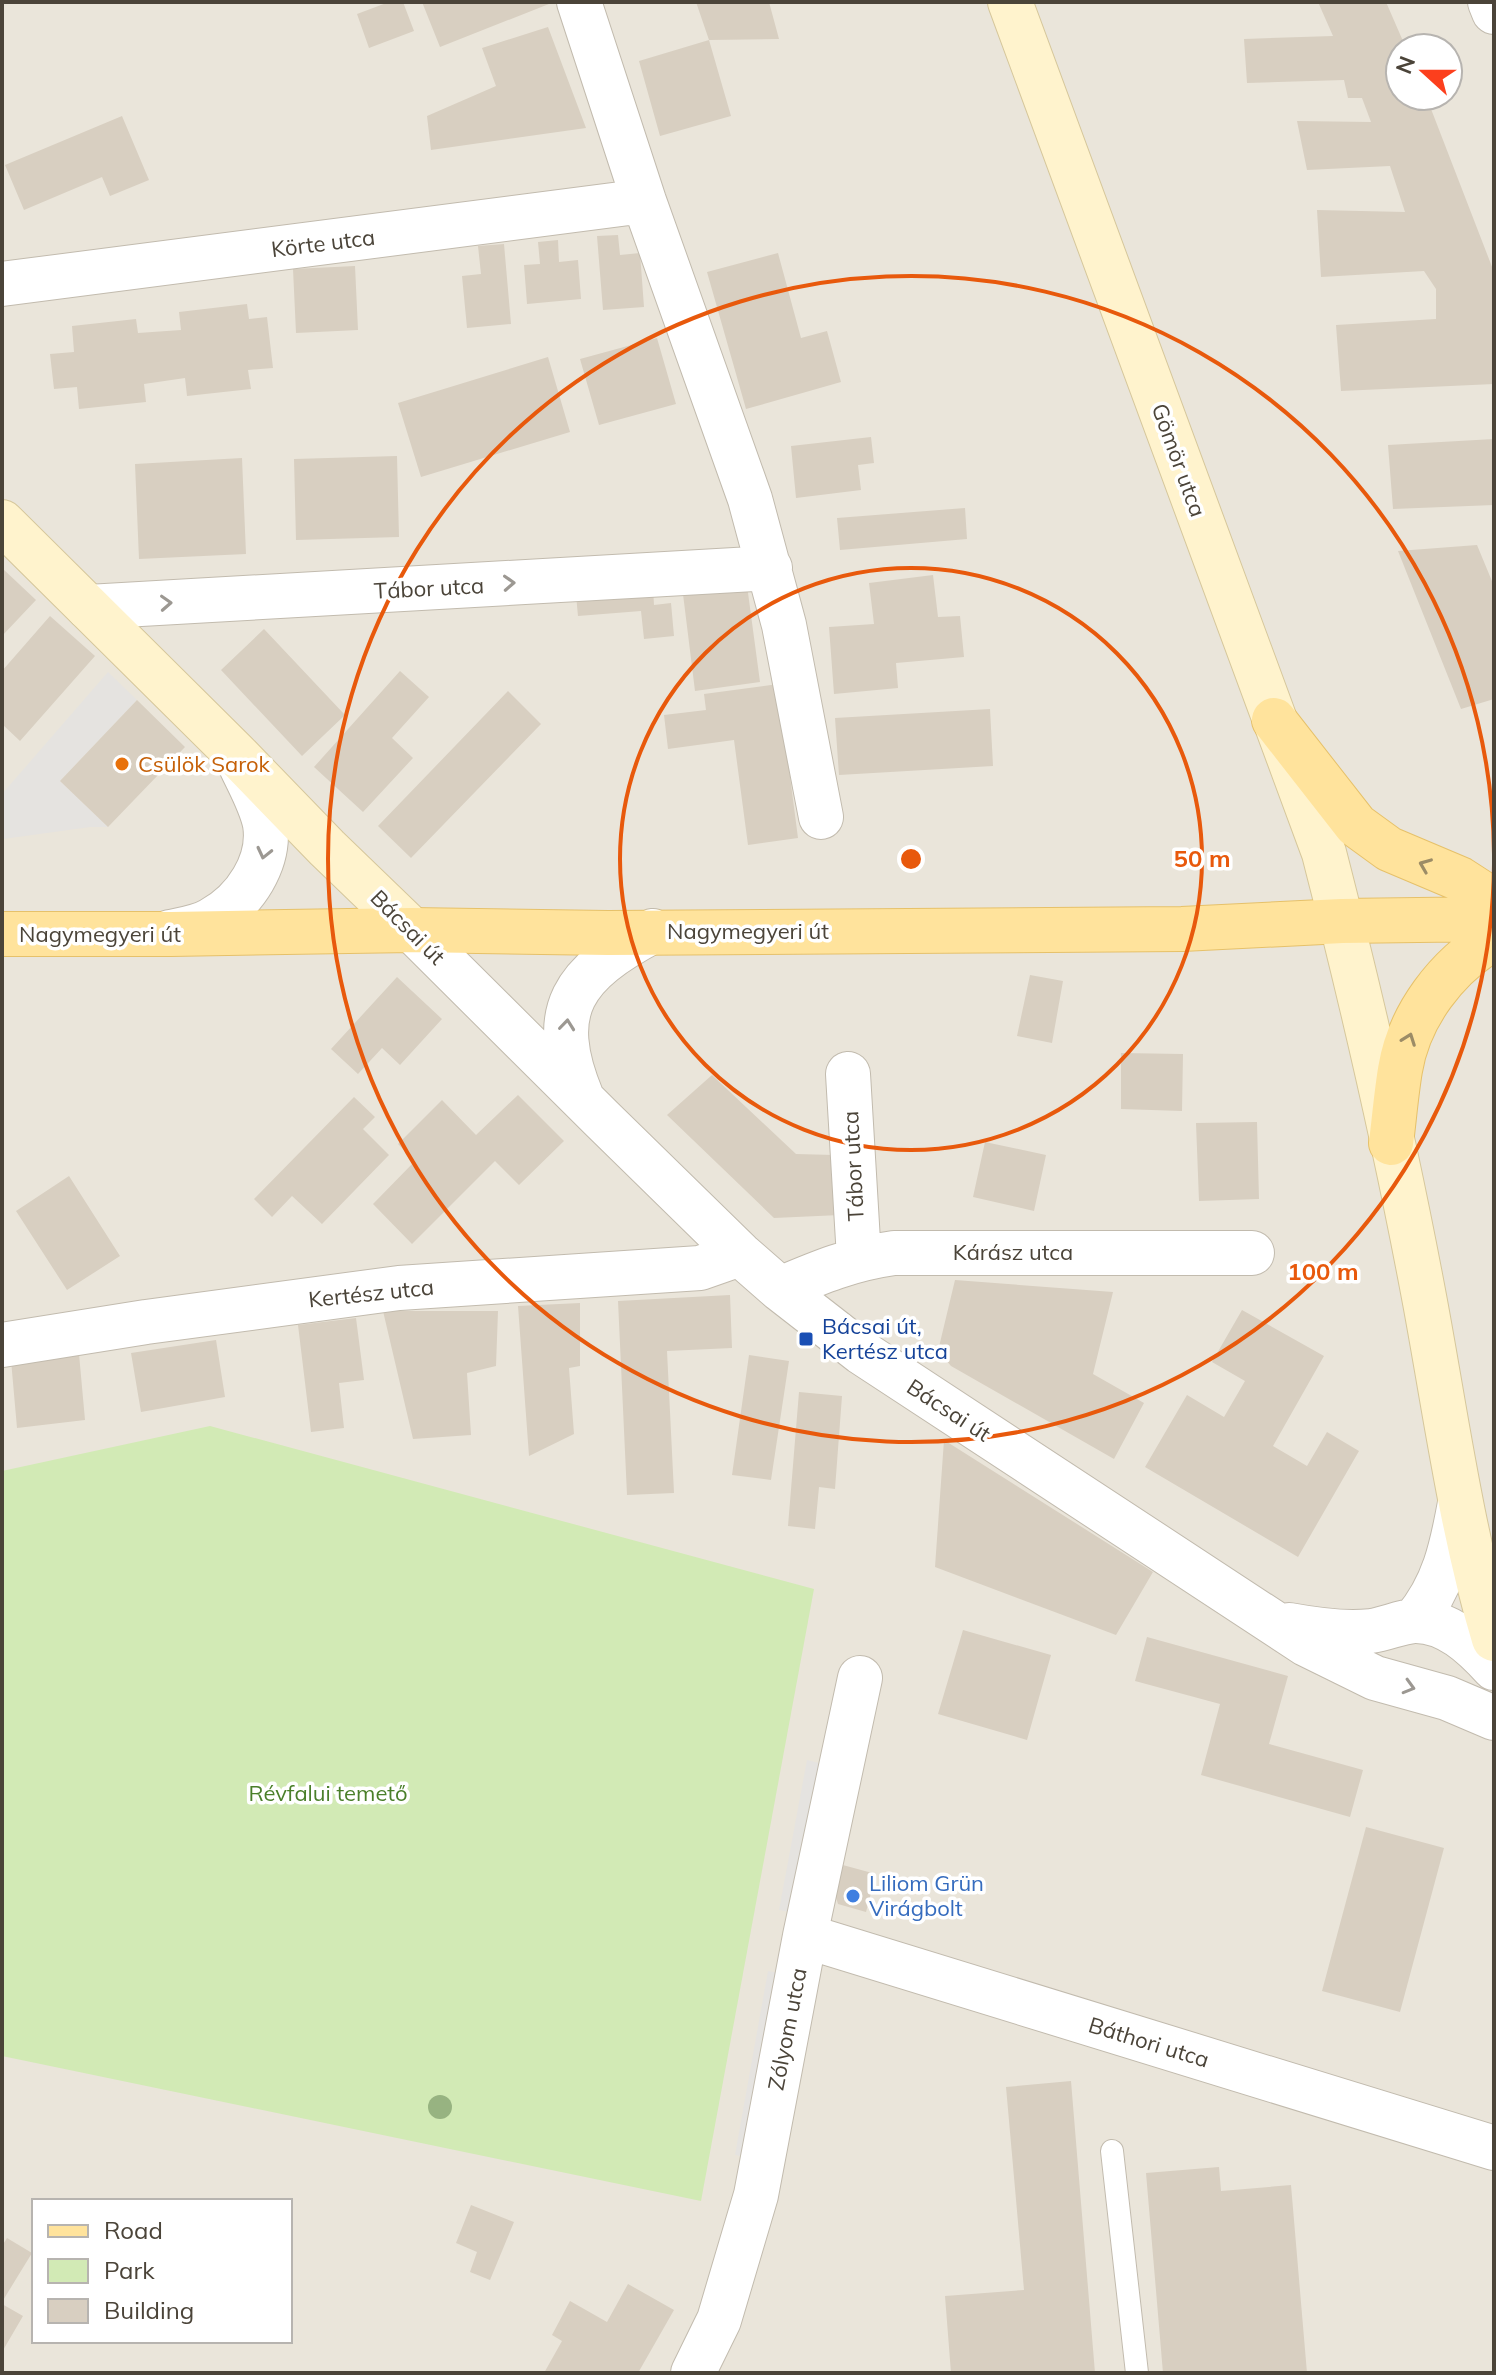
<svg xmlns="http://www.w3.org/2000/svg" width="1496" height="2375" viewBox="0 0 1496 2375" font-family="Mulish,sans-serif">
<style>
.residential{fill:#eae5da;fill-rule:evenodd}
.green{fill:#d2eab5}
.parking{fill:#e5e3e0}
.building{fill:#d8cfc1}
.lines{fill:none;stroke-linecap:round;stroke-linejoin:round}
.lane-casing{stroke:#c2bbae;stroke-width:24}
.street-casing{stroke:#c2bbae;stroke-width:46}
.secondary-casing{stroke:#d6c79b;stroke-width:46}
.primary-casing{stroke:#e6c16a;stroke-width:46}
.lane{stroke:#fff;stroke-width:22}
.street{stroke:#fff;stroke-width:44}
.secondary{stroke:#fff3cd;stroke-width:44}
.primary{stroke:#ffe39c;stroke-width:44}
.tree{fill:#97b381}
.oneway{stroke:#9c9892}
.oneway2{stroke:#9c8c66}
.ring{fill:none;stroke:#e8590c;stroke-width:4}
.food-dot{fill:#e8710a;stroke:#fff;stroke-width:3}
.transit-dot{fill:#1a4fb4;stroke:#fff;stroke-width:3}
.shop-dot{fill:#3f7fe0;stroke:#fff;stroke-width:3}
.labels{text-anchor:middle;dominant-baseline:central;stroke-width:7;stroke-linejoin:round;paint-order:stroke}
.street-label{font-size:22px;fill:#4b4439;stroke:#fff}
.food-label{font-size:22px;fill:#c56008;stroke:#fff;text-anchor:start}
.transit-label{font-size:22px;fill:#164399;stroke:#fff;text-anchor:start}
.park-label{font-size:22px;fill:#4a7f2a;stroke:#fff}
.shop-label{font-size:22px;fill:#366cbe;stroke:#fff;text-anchor:start}
.centre{fill:#e8590c;stroke:#fff;stroke-width:4}
.ring-label{font-size:24px;text-anchor:middle;font-weight:bold;fill:#e8590c;stroke:#fff;stroke-width:7;stroke-linejoin:round;paint-order:stroke}
</style>
<rect width="100%" height="100%" fill="#f6f3ec"/>
<!-- residential -->
<path class="residential" d="M2,2H1494V2373H2ZM1400,48H1448V96H1400ZM34,2201H290V2341H34Z"/>
<!-- green -->
<path class="green" d="M210,1426L814,1589L701,2201L2,2056V1471Z"/>
<!-- parking -->
<path class="parking" d="M108,672L137,700L60,781L108,827H90L3,839L2,794Z
M807,1760L823,1764L794,1913L779,1910Z
M768,1971L785,1974L751,2158L735,2155Z"/>
<!-- building -->
<path class="building" d="M389,2H403L414,31L369,48L357,14Z
M422,2H554L440,47Z
M696,2H769L779,39L709,40L731,116L660,136L639,61L709,40Z
M1318,2H1386L1406,48H1400V96H1426L1494,272V384L1341,391L1336,325L1436,319V289L1424,271L1321,277L1317,210L1405,212L1390,166L1307,170L1297,121L1371,122L1362,98H1348L1344,80L1247,83L1244,39L1333,36Z
M548,27L586,128L431,150L427,116L496,86L482,48Z
M122,116L149,180L110,196L102,177L24,210L5,165Z
M618,235L620,255L640,253L644,307L603,310L597,236Z
M558,240L559,262L578,260L581,299L527,304L524,265L540,264L538,242Z
M504,244L511,324L467,328L462,276L481,274L478,246Z
M778,253L801,338L827,331L841,382L746,409L707,272Z
M355,266L358,330L296,333L293,269Z
M247,304L249,319L267,317L273,368L248,370L251,389L187,396L185,378L144,384L146,402L79,409L77,387L54,389L50,354L74,352L72,326L136,319L138,333L181,330L179,312Z
M657,338L676,404L599,425L580,359Z
M548,357L570,432L421,477L398,403Z
M871,437L874,463L858,465L861,490L796,498L791,446Z
M1494,439V505L1393,509L1388,445Z
M397,456L399,537L296,540L294,459Z
M242,458L246,554L139,559L135,464Z
M965,508L967,539L840,550L837,518Z
M1477,545L1494,586V699L1461,709L1398,551Z
M2,568L36,600L2,636Z
M933,575L938,617L960,616L964,657L896,663L898,688L834,694L829,627L874,624L869,583Z
M746,578L760,682L695,691L682,586Z
M653,588L654,605L671,603L674,636L644,639L641,611L578,616L576,595Z
M50,616L95,656L20,741L2,724V671Z
M264,629L345,715L302,756L221,670Z
M400,671L429,697L392,738L413,758L363,812L314,767Z
M778,684L798,838L748,845L734,740L668,749L664,715L706,710L704,694Z
M508,691L541,724L411,858L378,826Z
M137,700L185,747L108,827L60,781Z
M990,709L993,766L839,775L835,718Z
M1030,975L1063,981L1052,1043L1017,1036Z
M397,977L442,1019L400,1065L382,1048L358,1074L331,1049Z
M1121,1053L1183,1054L1182,1111L1121,1109Z
M712,1075L796,1154L834,1155L840,1215L774,1218L667,1115Z
M518,1095L564,1141L519,1185L495,1161L412,1244L373,1204L415,1161L398,1144L442,1100L476,1135Z
M354,1097L375,1117L363,1129L389,1155L322,1224L292,1196L272,1217L254,1199Z
M1257,1122L1259,1199L1199,1201L1196,1123Z
M985,1142L1046,1155L1034,1211L973,1197Z
M69,1176L120,1256L67,1290L16,1211Z
M955,1280L1113,1292L1093,1374L1144,1403L1114,1459L951,1366L938,1351Z
M730,1295L732,1348L667,1351L674,1493L627,1495L618,1301Z
M580,1303V1366L569,1368L574,1434L529,1456L518,1306Z
M1242,1310L1324,1356L1273,1446L1307,1466L1327,1432L1359,1451L1298,1557L1145,1467L1187,1395L1224,1417L1245,1381L1212,1362Z
M383,1311H498L496,1366L467,1373L471,1435L413,1439Z
M356,1318L364,1380L339,1383L344,1428L311,1432L298,1325Z
M216,1340L225,1397L141,1412L131,1353Z
M79,1354L85,1420L17,1428L11,1360Z
M749,1355L789,1361L771,1480L732,1475Z
M799,1392L842,1396L835,1489L819,1487L815,1529L788,1526Z
M944,1440L1153,1572L1116,1635L935,1567Z
M963,1630L1051,1655L1027,1740L938,1714Z
M1147,1637L1288,1676L1269,1744L1363,1770L1350,1817L1201,1775L1220,1704L1135,1681Z
M1366,1827L1444,1848L1400,2012L1322,1991Z
M839,1864L876,1874L866,1912L838,1904L833,1888Z
M1071,2081L1095,2373H951L945,2296L1024,2290L1006,2087Z
M1219,2167L1221,2191L1291,2185L1307,2373H1163L1146,2173Z
M471,2205L514,2222L490,2280L470,2272L477,2252L456,2243Z
M7,2238L32,2253L2,2302V2246Z
M628,2284L674,2310L638,2373H544L562,2341L552,2335L570,2301L607,2322Z
M2,2304L23,2316L2,2352Z"/>
<g class="lines">
<defs>
<path id="lane" d="M1112,2151L1137,2373"/>
<path id="street" d="M579,2L644,201L750,499L784,625L821,817
M1490,2L1494,12
M2,284L644,201
M88,607L770,568
M412,930L603,1120L740,1254L780,1289L861,1352L1306,1644L1375,1678L1447,1698L1494,1718
M170,932C184,929 199,927 211,920C245,902 271,862 265,824C260,800 245,777 236,755
M848,1074L859,1258
M582,1098C545,1009 574,973 653,931
M780,1289C820,1272 851,1259 894,1253H1252
M2,1345L146,1322L399,1288L700,1268L740,1254
M1414,1621C1444,1586 1452,1547 1460,1503
M1289,1625C1316,1630 1344,1634 1371,1631C1386,1629 1400,1622 1414,1621C1447,1620 1474,1646 1494,1668
M805,1936L1494,2148
M693,2373L719,2320L756,2195L805,1936L860,1678"/>
<path id="secondary" d="M1010,2L1324,853C1362,1001 1397,1152 1425,1302C1446,1415 1461,1529 1494,1639
M2,522L235,753L327,848L412,930"/>
<path id="primary" d="M1274,720L1356,825L1389,849L1460,879L1494,901
M2,934H171L412,930L608,933L1182,929L1342,921L1494,919
M1391,1143C1394,1119 1396,1094 1400,1070C1409,1015 1447,966 1494,938"/>
</defs>
<!-- lane casing -->
<use href="#lane" class="lane-casing"/>
<!-- street casing -->
<use href="#street" class="street-casing"/>
<!-- secondary casing -->
<use href="#secondary" class="secondary-casing"/>
<!-- primary casing -->
<use href="#primary" class="primary-casing"/>
<!-- lane -->
<use href="#lane" class="lane"/>
<!-- street -->
<use href="#street" class="street"/>
<!-- secondary -->
<use href="#secondary" class="secondary"/>
<!-- primary -->
<use href="#primary" class="primary"/>
</g>
<!-- trees -->
<circle class="tree" cx="440" cy="2107" r="12"/>
<!-- one-way arrows -->
<defs><path id="oneway-chevron" d="M-2-3.5L2.5 0L-2 3.5" fill="none" stroke-width="1.6" stroke-linecap="round" stroke-linejoin="round" transform="scale(2)"/></defs>
<g class="oneway">
<use href="#oneway-chevron" transform="translate(509 583) rotate(-3)"/>
<use href="#oneway-chevron" transform="translate(166 603) rotate(-3)"/>
<use href="#oneway-chevron" transform="translate(264 853) rotate(103)"/>
<use href="#oneway-chevron" transform="translate(567 1025) rotate(-84)"/>
<use href="#oneway-chevron" transform="translate(1409 1687) rotate(16)"/>
</g>
<g class="oneway2">
<use href="#oneway-chevron" transform="translate(1425 865) rotate(-158)"/>
<use href="#oneway-chevron" transform="translate(1409 1039) rotate(-70)"/>
</g>
<!-- distance rings -->
<g class="ring">
<circle cx="911" cy="859" r="291"/>
<path d="M1494 864A583 583 0 1 1 1494 854"/>
</g>
<!-- markers -->
<circle class="food-dot" cx="122" cy="764" r="8"/>
<rect class="transit-dot" x="798" y="1331" width="16" height="16" rx="4"/>
<circle class="shop-dot" cx="853" cy="1896" r="8"/>
<g class="labels">
<!-- street labels -->
<g class="street-label">
<text transform="translate(323 243) rotate(-7)">Körte utca</text>
<text transform="translate(1179 460) rotate(70)">Gömör utca</text>
<text transform="translate(429 588) rotate(-3)">Tábor utca</text>
<text transform="translate(408 927) rotate(45)">Bácsai út</text>
<text x="748" y="931">Nagymegyeri út</text>
<text x="100" y="934">Nagymegyeri út</text>
<text transform="translate(853 1166) rotate(-93)">Tábor utca</text>
<text x="1013" y="1252">Kárász utca</text>
<text transform="translate(371 1293) rotate(-6)">Kertész utca</text>
<text transform="translate(949 1410) rotate(33)">Bácsai út</text>
<text transform="translate(787 2029) rotate(-79)">Zólyom utca</text>
<text transform="translate(1149 2042) rotate(17)">Báthori utca</text>
</g>
<!-- food labels -->
<g class="food-label">
<text x="138" y="764">Csülök Sarok</text>
</g>
<!-- transit labels -->
<g class="transit-label">
<text x="822" y="1326">Bácsai út,<tspan x="822" dy="25">Kertész utca</tspan></text>
</g>
<!-- park labels -->
<g class="park-label">
<text x="328" y="1793">Révfalui temető</text>
</g>
<!-- shop labels -->
<g class="shop-label">
<text x="869" y="1883">Liliom Grün<tspan x="869" dy="25">Virágbolt</tspan></text>
</g>
</g>
<circle cx="911" cy="859" r="12" class="centre"/>
<g class="ring-label">
<text x="1202" y="867">50 m</text>
<text x="1323" y="1280">100 m</text>
</g>
<!-- border -->
<rect width="1496" height="2375" fill="none" stroke="#4b4439" stroke-width="8"/>
<!-- legend -->
<rect x="32" y="2199" width="260" height="144" fill="#ffffff" stroke="#b7b4b0" stroke-width="2"/>
<rect x="48" y="2225" width="40" height="12" fill="#ffe39c" stroke="#b7b4b0" stroke-width="2"/>
<text x="104" y="2239" font-size="24" fill="#4b4439">Road</text>
<rect x="48" y="2259" width="40" height="24" fill="#d2eab5" stroke="#b7b4b0" stroke-width="2"/>
<text x="104" y="2279" font-size="24" fill="#4b4439">Park</text>
<rect x="48" y="2299" width="40" height="24" fill="#d8cfc1" stroke="#b7b4b0" stroke-width="2"/>
<text x="104" y="2319" font-size="24" fill="#4b4439">Building</text>
<!-- north arrow -->
<g transform="translate(1424 72) rotate(291)"><circle r="38" fill="#ffffff" stroke="#b7b4b0" stroke-width="2"/>
<path d="M0-6L14 30L0 20L-14 30Z" fill="#fc3f1d"/>
<text y="-12" font-size="22" font-weight="bold" text-anchor="middle" fill="#4b4439">N</text>
</g>
</svg>
